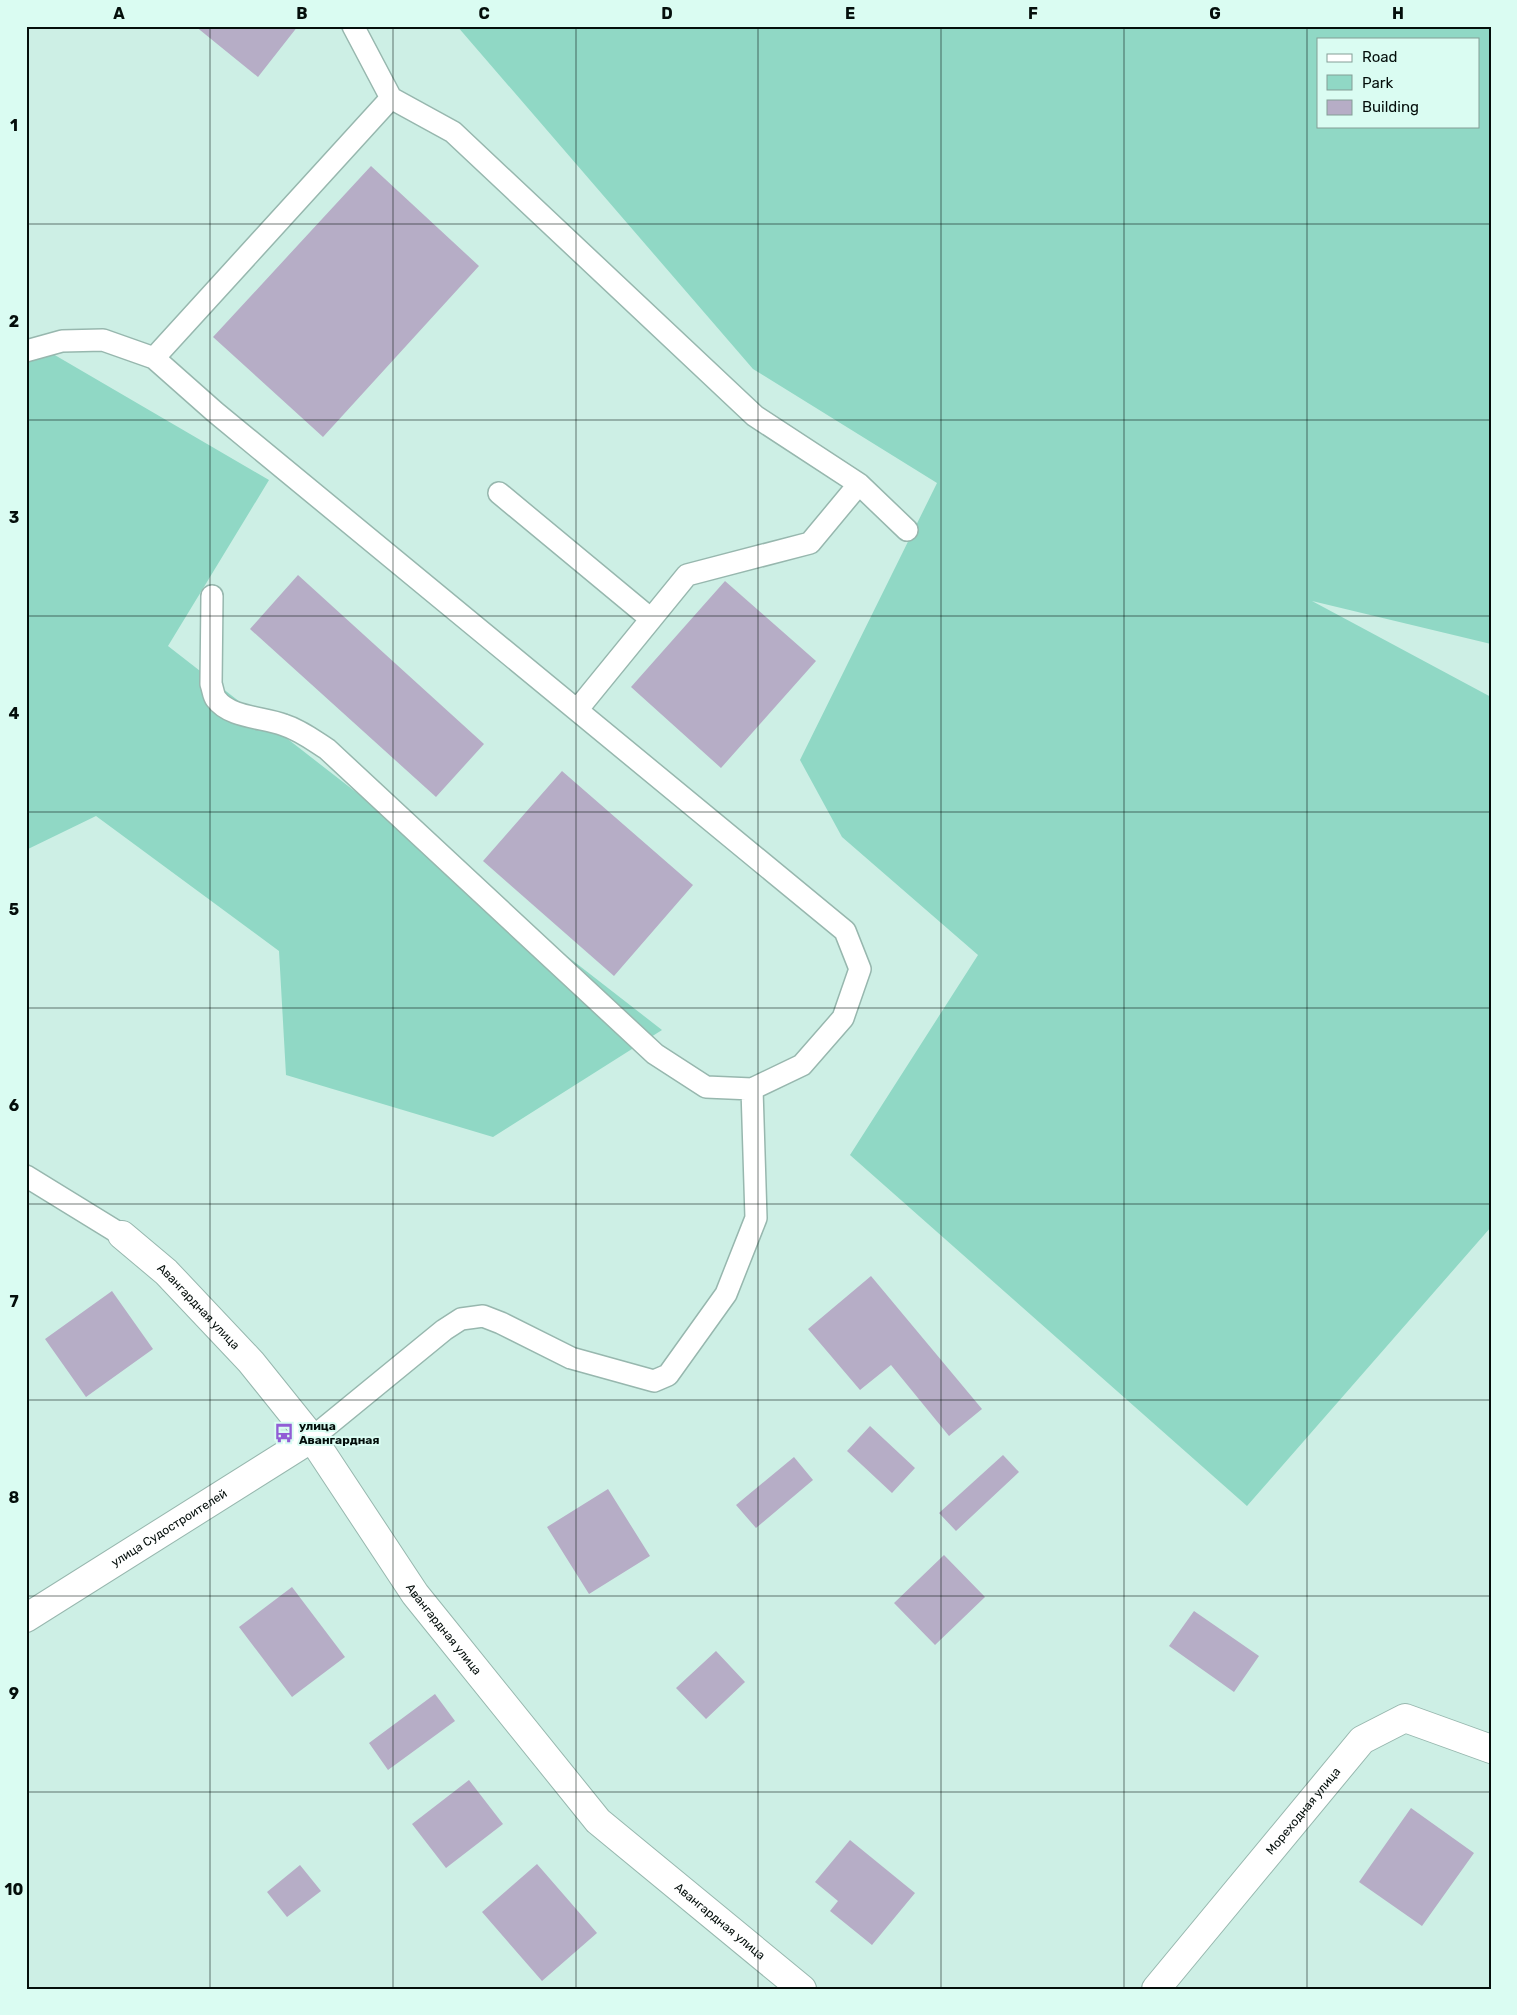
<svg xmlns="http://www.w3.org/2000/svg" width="1517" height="2015" viewBox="0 0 1517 2015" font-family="Rubik,sans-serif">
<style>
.green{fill:#90d8c5;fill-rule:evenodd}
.building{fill:#b6adc6}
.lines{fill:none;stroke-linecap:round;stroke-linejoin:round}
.service-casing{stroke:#97b7ae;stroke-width:24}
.minor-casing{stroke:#97b7ae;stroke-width:30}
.service{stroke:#fff;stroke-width:21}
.minor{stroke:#fff;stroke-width:28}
.grid{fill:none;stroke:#040e0b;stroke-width:1;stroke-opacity:0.55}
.labels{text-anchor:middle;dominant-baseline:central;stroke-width:4;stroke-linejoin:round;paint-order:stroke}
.street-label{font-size:12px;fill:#040e0b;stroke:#dafcf2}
.poi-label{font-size:12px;font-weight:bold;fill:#040e0b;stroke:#dafcf2;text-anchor:start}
.neatline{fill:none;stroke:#040e0b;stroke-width:2}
.grid-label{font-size:16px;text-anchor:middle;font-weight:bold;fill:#040e0b}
</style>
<rect width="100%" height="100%" fill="#cdefe5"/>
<!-- green -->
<path class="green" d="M457,26H1491V644L1312,601L1491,697V1227L1247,1506L850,1155L978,955L842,837L800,760L937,483L753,369ZM1318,39H1478V126H1318Z
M53,354L269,480L168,646L662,1030L493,1137L286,1075L279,951L96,816L26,850V360Z"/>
<!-- building -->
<path class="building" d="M195,26H298L258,77Z
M371,166L479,266L323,437L213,337Z
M298,575L484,744L436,797L250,629Z
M725,581L816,661L721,768L631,687Z
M562,771L693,885L614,976L483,861Z
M871,1276L982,1409L949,1436L891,1365L860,1390L808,1329Z
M112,1291L153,1349L86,1397L45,1339Z
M870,1426L915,1468L892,1493L847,1451Z
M1003,1455L1019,1472L956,1531L939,1513Z
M794,1457L813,1480L756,1528L736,1505Z
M608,1489L650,1556L589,1594L547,1527Z
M944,1555L985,1597L935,1645L894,1603Z
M292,1587L345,1657L292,1697L239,1627Z
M1194,1611L1259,1656L1234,1692L1169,1646Z
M716,1651L745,1682L706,1719L676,1688Z
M435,1694L455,1721L388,1770L369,1743Z
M469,1780L503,1824L446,1868L412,1824Z
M1411,1808L1474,1853L1422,1926L1359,1882Z
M850,1840L915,1893L872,1945L830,1911L838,1901L815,1882Z
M537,1864L597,1933L542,1981L482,1912Z
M300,1865L321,1891L287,1917L267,1892Z"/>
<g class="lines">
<defs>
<path id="service" d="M391,98L453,132L755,416L859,484L907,530
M26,351L62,341L103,340L154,358L215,412L845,931L860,969L843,1018L802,1065L752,1089L706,1087L655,1054L327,749C313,740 300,730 284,725C263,717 230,718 216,699C213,695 213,689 211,684L212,596
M154,358L391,98L353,26
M499,493L651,619
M577,710L687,575L810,543L859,484
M26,1176L122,1235
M312,1438L444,1330L461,1319L483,1316L501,1323L571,1358L654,1381L668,1375L726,1294L756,1218L752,1089"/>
<g id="minor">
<path id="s1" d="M122,1235L166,1272L251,1362L312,1438L415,1594L598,1821L802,1989"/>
<path id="s2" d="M26,1618L312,1438"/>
<path id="s3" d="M1156,1989L1362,1740L1405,1718L1491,1749"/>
</g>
</defs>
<!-- service casing -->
<use href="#service" class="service-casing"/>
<!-- minor casing -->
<use href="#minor" class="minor-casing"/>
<!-- service -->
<use href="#service" class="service"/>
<!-- minor -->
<use href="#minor" class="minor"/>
</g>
<!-- grid -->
<path class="grid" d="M210,26V1989M393,26V1989M576,26V1989M758,26V1989M941,26V1989M1124,26V1989M1307,26V1989M26,224H1491M26,420H1491M26,616H1491M26,812H1491M26,1008H1491M26,1204H1491M26,1400H1491M26,1596H1491M26,1792H1491"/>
<!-- icons -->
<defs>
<symbol id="bus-bare" viewBox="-9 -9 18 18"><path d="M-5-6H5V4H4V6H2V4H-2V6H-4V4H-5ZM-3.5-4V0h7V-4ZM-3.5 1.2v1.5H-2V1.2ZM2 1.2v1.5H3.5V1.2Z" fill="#915dd5" stroke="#dafcf2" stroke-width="2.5" paint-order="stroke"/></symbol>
</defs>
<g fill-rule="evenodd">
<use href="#bus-bare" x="270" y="1419" width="28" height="28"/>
</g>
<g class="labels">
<!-- street labels -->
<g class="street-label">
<text stroke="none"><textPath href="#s1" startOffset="105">Авангардная улица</textPath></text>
<text stroke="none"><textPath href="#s2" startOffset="169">улица Судостроителей</textPath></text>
<text stroke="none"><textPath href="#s1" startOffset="511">Авангардная улица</textPath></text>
<text stroke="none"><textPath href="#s3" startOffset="231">Мореходная улица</textPath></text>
<text stroke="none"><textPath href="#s1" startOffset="915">Авангардная улица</textPath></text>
</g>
<!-- poi labels -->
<g class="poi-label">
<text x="299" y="1426">улица<tspan x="299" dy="14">Авангардная</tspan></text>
</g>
</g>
<!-- border -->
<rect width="1517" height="2015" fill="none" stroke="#dafcf2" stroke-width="55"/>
<!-- legend -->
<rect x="1317" y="38" width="162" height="90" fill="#dafcf2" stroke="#849d96"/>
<rect x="1327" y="54" width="25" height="8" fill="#ffffff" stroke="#849d96"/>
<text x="1362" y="62" font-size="15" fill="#040e0b">Road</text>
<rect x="1327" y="75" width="25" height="15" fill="#90d8c5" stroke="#849d96"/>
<text x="1362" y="88" font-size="15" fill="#040e0b">Park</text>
<rect x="1327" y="100" width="25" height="15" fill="#b6adc6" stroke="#849d96"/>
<text x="1362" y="112" font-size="15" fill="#040e0b">Building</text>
<rect x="28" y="28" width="1462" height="1960" class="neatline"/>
<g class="grid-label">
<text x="119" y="19">A</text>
<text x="302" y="19">B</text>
<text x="484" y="19">C</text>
<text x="667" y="19">D</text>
<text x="850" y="19">E</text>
<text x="1033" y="19">F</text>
<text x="1215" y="19">G</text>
<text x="1398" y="19">H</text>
<text x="14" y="131">1</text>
<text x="14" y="327">2</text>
<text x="14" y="523">3</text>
<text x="14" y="719">4</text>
<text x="14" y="915">5</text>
<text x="14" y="1111">6</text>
<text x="14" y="1307">7</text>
<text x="14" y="1503">8</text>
<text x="14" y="1699">9</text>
<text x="14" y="1895">10</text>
</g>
</svg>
